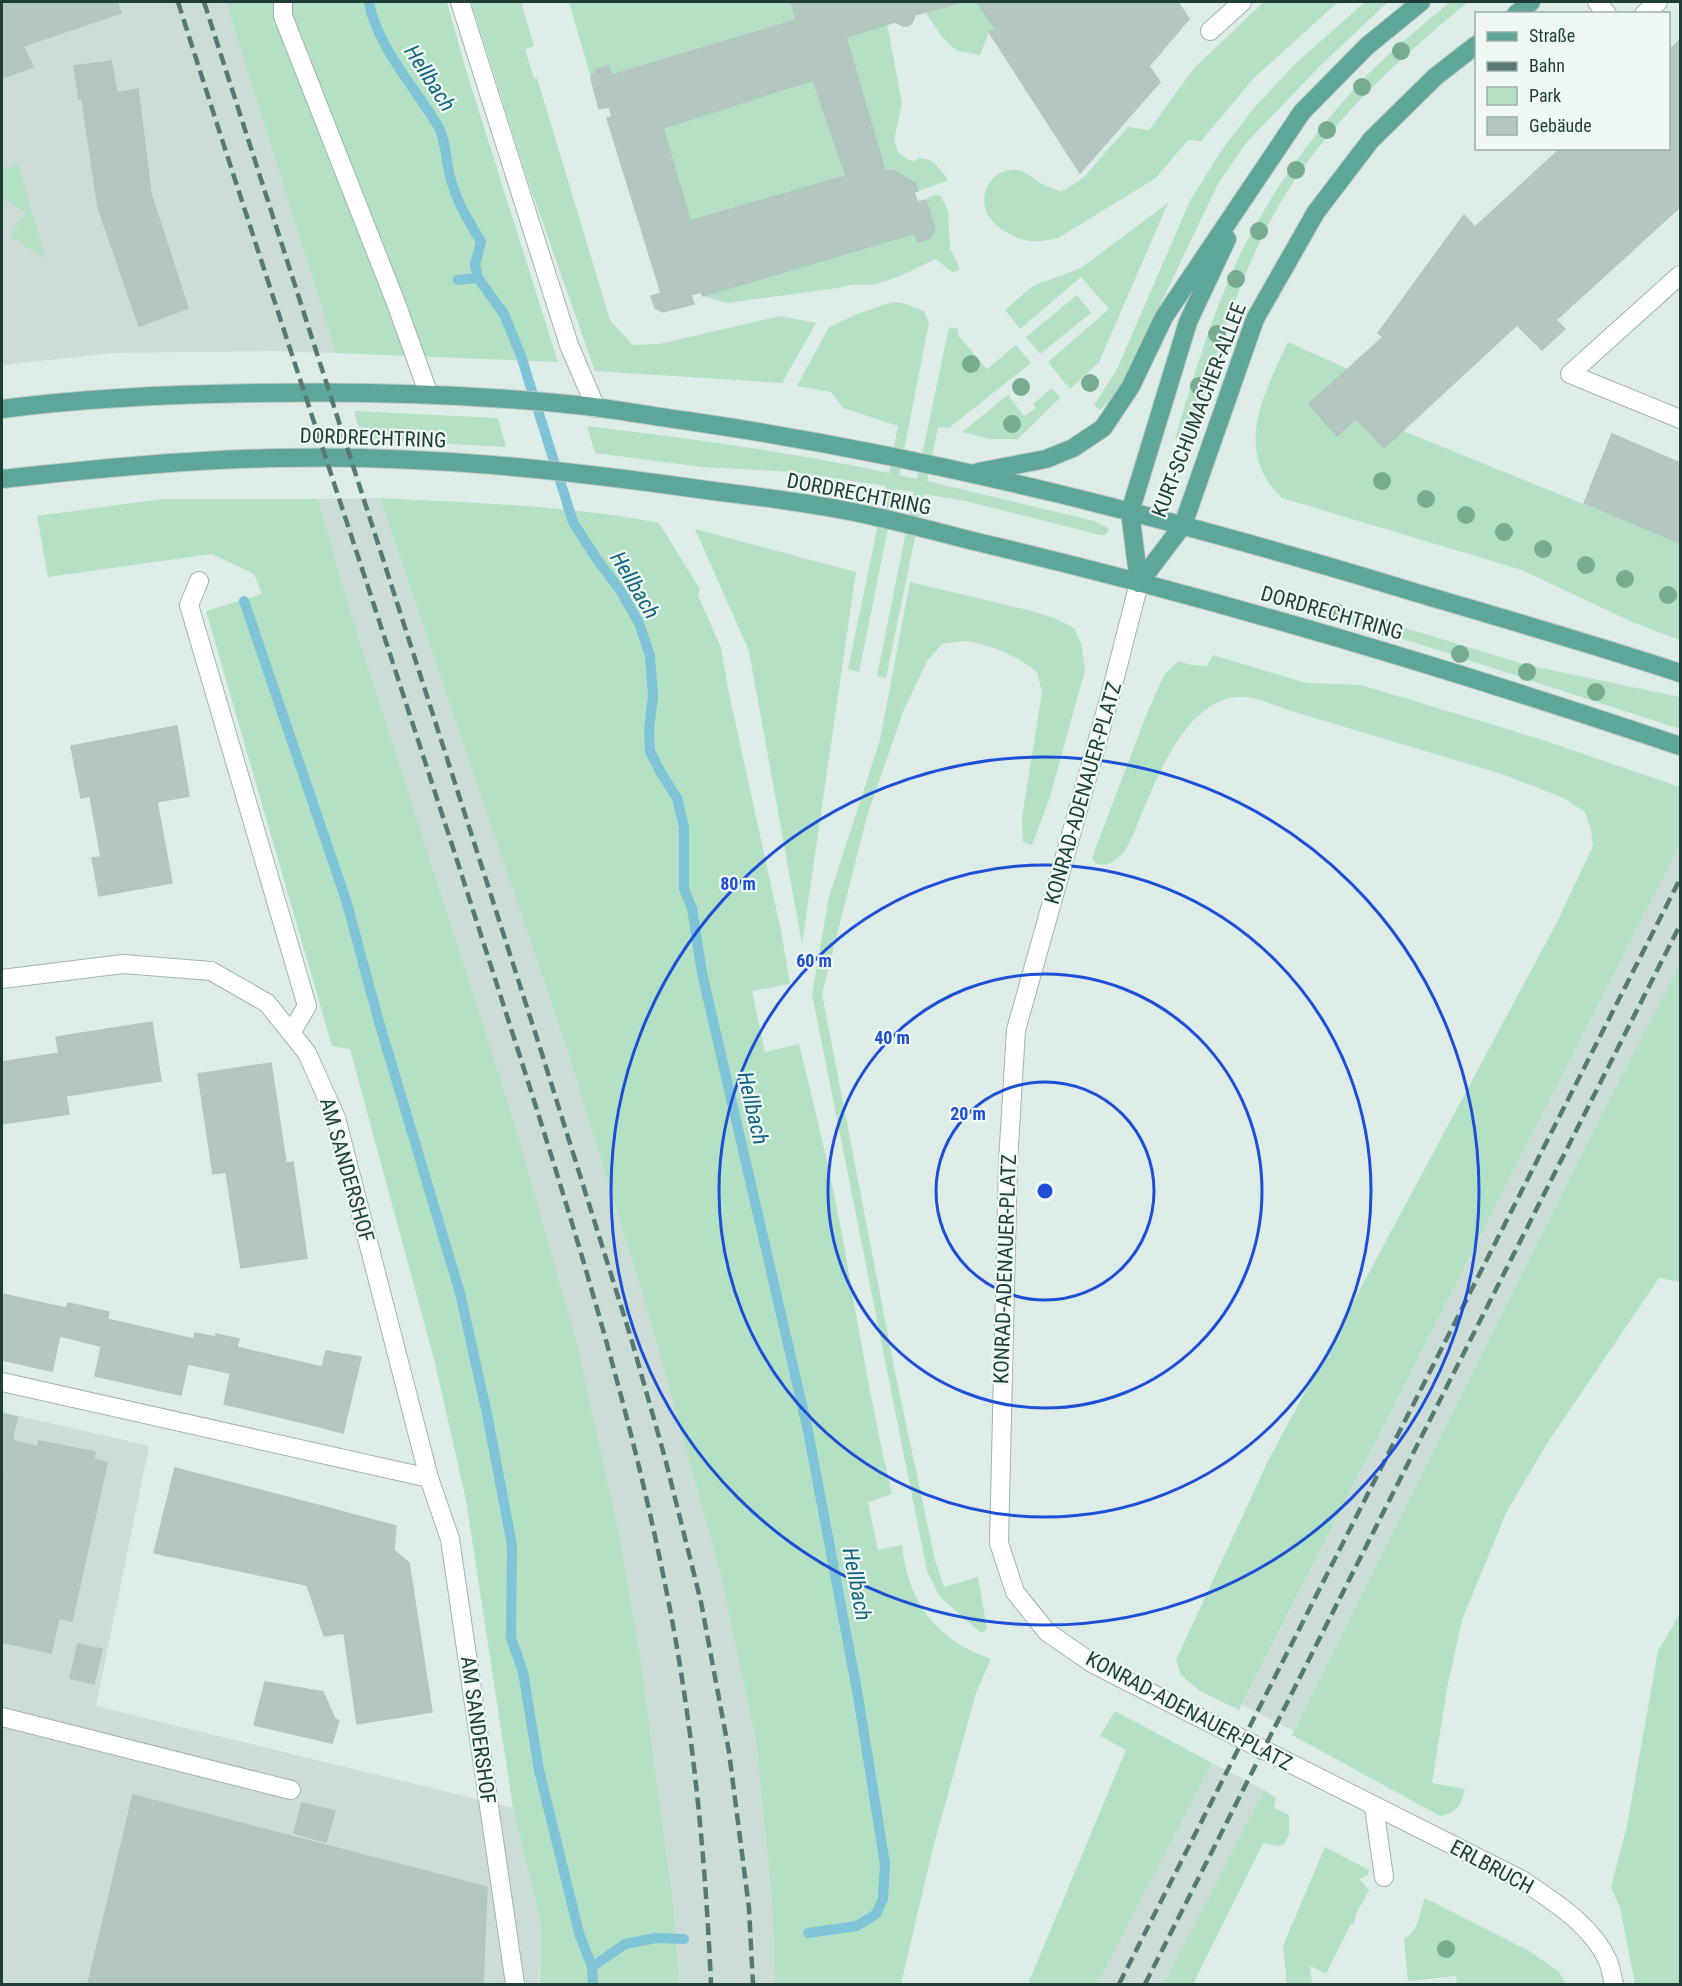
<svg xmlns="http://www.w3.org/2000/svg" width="1682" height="1986" viewBox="0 0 1682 1986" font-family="'Roboto Condensed',sans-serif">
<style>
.built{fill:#ccdcd6}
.green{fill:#b4e0c3}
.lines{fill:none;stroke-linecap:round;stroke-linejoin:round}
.stream{stroke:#7fc3d7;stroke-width:10}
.building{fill:#b3c7c0;stroke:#b0c6bf;stroke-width:1.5;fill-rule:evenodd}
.minor-casing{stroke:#a1b4af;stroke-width:20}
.major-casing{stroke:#c0c9c7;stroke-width:20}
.minor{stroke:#fff;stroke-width:18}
.major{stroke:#5ea699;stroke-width:18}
.rail{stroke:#587973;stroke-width:4.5;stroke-dasharray:12 6;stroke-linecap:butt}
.tree{fill:#78ac91}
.ring{fill:none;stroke:#1d4ed8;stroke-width:3}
.labels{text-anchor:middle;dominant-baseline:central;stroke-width:4.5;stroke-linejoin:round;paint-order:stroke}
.street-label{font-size:21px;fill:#1e3d37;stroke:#eff8f4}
.water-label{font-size:22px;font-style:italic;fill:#12647f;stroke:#eff8f4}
.centre{fill:#1d4ed8;stroke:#eff8f4;stroke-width:3}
.ring-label{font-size:18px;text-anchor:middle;font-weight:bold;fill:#1d4ed8;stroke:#eff8f4;stroke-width:4.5;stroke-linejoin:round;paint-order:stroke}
</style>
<rect width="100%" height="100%" fill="#deece7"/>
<!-- built -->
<path class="built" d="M2,2H226L336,353L272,351L113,353L2,365Z
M380,498L566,1046L649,1315L720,1572L756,1741L772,1899L775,1984H679L674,1911L640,1654L621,1545L513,1118L350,611L318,499Z
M1680,844V964L1600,1118L1294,1731L1242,1705Z
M2,1412L149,1446L96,1706L513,1808L541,1923L539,1984H2Z
M1212,1763L1264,1790L1164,1984H1097Z"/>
<!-- green -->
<path class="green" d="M226,2H447L466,70L558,362L336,353Z
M471,2H521L534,46L525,49L534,79L537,78L610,320L633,345L659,344L780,316L816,323L782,383L595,371L526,175Z
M569,2H791L796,20L612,75L607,66L596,70L591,78Z
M962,2H977L996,30L989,32L980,55L957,51L942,37L926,13Z
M1264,2H1338L1254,78L1201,141L1188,140L1156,178L1058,238C1049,240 1040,242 1030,241C1015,239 991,226 986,211C979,191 993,168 1016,170C1027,171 1035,180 1044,185C1049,188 1056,189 1061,192L1083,178L1128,127L1149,130L1195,67Z
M1365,2H1388L1322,64L1246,143L1218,184L1126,376L1110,400L1100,410L1094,405L1117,369L1190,201L1221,151L1253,109L1295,64Z
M1450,2H1468C1394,63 1320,130 1273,216C1234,287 1214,365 1190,442L1175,439C1193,378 1211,317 1238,259C1268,196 1309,139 1356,87C1384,56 1418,29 1450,2Z
M887,24L902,103L894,140L898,152L909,160L915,161L919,158L930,160L935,164L947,178V181L918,191L915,183L892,170L885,171L846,37Z
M813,80L846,176L690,221L663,128Z
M18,164L46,259L10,236L26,213L2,197V170Z
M937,195L941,196L948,211L950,249L959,266V270L953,272C946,269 942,263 936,259C918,267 899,278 879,283C866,287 851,282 838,288L728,303L703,296L915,233L918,242L930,238L935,230L926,200L931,196Z
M1168,203L1099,362L1070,389L1048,362L1109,309L1081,277L1020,329L1005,310L1033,286L1081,268Z
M1077,295L1091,313L1040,354L1026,337Z
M892,302L903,303L924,311L929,323L899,475L917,479L949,327L958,329V335L987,369L1016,345L1031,363L949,428L938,427L927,481L1094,521L1107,527L1109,530L1105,535H1100L965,501L924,494L886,678L877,676L914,492L896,489L859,672L848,669L886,486L794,472L702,467L595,453L587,426C688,438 789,452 889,473L898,426L843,408L831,392L797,386L829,327L860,313Z
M1288,342L1348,369L1337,436L1356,418L1384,448L1403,431L1680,543V640L1632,622L1522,570L1282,498C1277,492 1271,487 1267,480C1239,435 1269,384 1288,342Z
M1052,388L1060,398L1018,439H990L962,432L1008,395L1024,416L1036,408L1033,404Z
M354,411L498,418L506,447L362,439Z
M380,498C473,503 567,505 659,523L700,589L698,595L721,648L728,689L781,931L790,984L752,991L765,1052L799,1044C815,1109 831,1174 843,1240C858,1325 872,1410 892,1494L868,1502L878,1550L902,1545C906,1585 922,1620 957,1643C967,1650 980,1654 991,1659L976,1693L933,1848L901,1984H775L772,1899L756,1741L720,1572L649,1315L566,1046Z
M162,499H318L350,611L513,1118L577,1345L621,1545L640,1654L674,1911L679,1984H540L541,1923L513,1808L466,1500L435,1363L350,1049L332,1046L206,611L262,594L254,574L212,554L48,577L37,516Z
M695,529L856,572L802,944L749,651Z
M910,582L1028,610L1054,618L1074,628L1081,643L1085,670L1050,797L1032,845L1023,842L1022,818L1042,692L1037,672C1019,657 991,644 966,641C959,641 950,643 942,644L927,661L903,712L867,816L822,994L896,1377L935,1560L944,1587L978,1577L987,1629L981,1633L940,1597L927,1571L812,994L829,897L880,740Z
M1277,589L1527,665L1680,697V729L1422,645L1274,600Z
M1213,655L1306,683L1361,685L1543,740L1680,787V844L1239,1710L1200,1691L1181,1675L1176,1660L1269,1459L1556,924L1593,846L1591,830L1585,812L1564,798L1502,774L1288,710C1270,704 1249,693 1230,698C1181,710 1157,779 1139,820C1133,835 1127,854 1112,862C1106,866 1101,865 1095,863L1092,858L1145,718L1165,673L1179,661L1191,665L1207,666Z
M1680,964V1282L1659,1278L1546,1445L1506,1513L1462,1620L1447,1688L1432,1783L1465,1789C1461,1806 1457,1812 1440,1816L1292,1735L1600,1118Z
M1680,1614V1984H1635L1620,1908L1611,1887L1627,1826L1658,1651Z
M1115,1711L1212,1763L1097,1984H1028L1126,1750L1100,1736Z
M1264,1790L1276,1798L1274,1808L1289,1815V1834L1284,1844L1277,1846L1263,1843L1193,1984H1164Z
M1325,1847L1369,1870L1368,1875L1359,1879L1369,1890L1355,1916L1354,1924H1351L1326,1974L1310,1966L1312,1984H1287L1283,1946Z
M1425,1898L1529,1951L1559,1972L1566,1984H1457L1456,1976L1408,1981L1404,1939C1421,1929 1418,1914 1425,1898Z"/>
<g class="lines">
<!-- stream -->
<path class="stream" d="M369,2C376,45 416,89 438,126C446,139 446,164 451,180C458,205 468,219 481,242L475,264L478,278L504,314L521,356L573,522L596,558L620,590L639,623L650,656L653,696L649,730L650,751L661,773L677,798L684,827V889L692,908L702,973L808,1431L858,1696L885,1864L883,1899L876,1914L857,1926L808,1933
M458,280L478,278
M244,601L346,900L379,1022L460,1293L487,1414L512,1545L511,1638L523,1672L539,1770L579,1933L592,1967
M593,1984L592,1967L625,1944L656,1938L684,1939"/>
</g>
<!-- building -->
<path class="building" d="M2,2H117L121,13L23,46L33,67L2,78Z
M791,2H962L915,15L912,23L908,26H903L895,22L846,37L885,171L892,170L915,183L918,191L914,192L916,198L918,202L926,200L935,230L930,238L918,242L915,233L703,296L701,292L691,295L694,304L663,312L655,308L651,296L661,293L607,118L612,117L609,107L599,109L591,78L596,70L608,66L612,75L796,20ZM813,80L846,176L690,221L663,128Z
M977,2H1178L1189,19L1149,66L1160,82L1080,173L989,32L996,30Z
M1680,40V207L1556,320L1565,329L1542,350L1517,325L1384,448L1356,418L1337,436L1309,404L1383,337L1378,333L1464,215L1475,227L1561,148H1668V51Z
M111,61L117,93L138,89L151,194L188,308L139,326L98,207L82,99H79L74,66Z
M1612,434L1680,463V543L1584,503Z
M177,726L189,796L157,802L172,883L99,896L92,858L101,857L90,796L81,798L71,746Z
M152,1022L161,1081L66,1096L56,1037Z
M59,1053L69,1114L2,1124V1062Z
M271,1063L286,1163L213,1174L198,1074Z
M293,1162L307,1258L241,1268L226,1172Z
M2,1294L66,1308L52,1371L2,1360Z
M68,1303L109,1312L101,1346L60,1336Z
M107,1319L193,1339L181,1395L95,1376Z
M195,1333L216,1337V1334L239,1339L230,1373L188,1364Z
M236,1347L322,1367L309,1424L224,1404Z
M326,1351L361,1357L343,1433L309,1424Z
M2,1414L17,1417L2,1488Z
M12,1440L38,1447L39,1441L95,1452L94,1459L107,1463L72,1621L59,1618L51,1653L2,1642V1488Z
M175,1468L325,1507L307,1585L154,1553Z
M325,1507L396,1526L394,1550L409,1563L432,1712L357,1724L344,1633L324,1636L307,1585Z
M78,1644L102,1649L94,1684L70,1678Z
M265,1682L323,1692L335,1719L339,1721L332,1743L254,1725Z
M133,1795L487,1887L483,1984H88Z
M302,1803L335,1811L326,1842L294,1833Z"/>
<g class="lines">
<defs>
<path id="minor" d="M283,2V16L396,303L429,395
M460,2L569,345L596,408
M1597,2L1607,14
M1644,14L1658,2
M1210,31L1242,2
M1680,275L1570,374L1680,419
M199,581L189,605L307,1006L291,1033
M1139,583L1112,689L1016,1030L1008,1162L999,1543L1015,1592L1047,1632L1092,1663L1121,1678L1522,1880C1554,1902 1591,1924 1608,1961C1611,1969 1612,1977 1614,1984
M2,979L123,964L211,971L267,1003L307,1053L336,1118L429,1478L2,1382
M429,1478L450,1539L515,1984
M2,1717L291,1790
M1374,1807L1384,1877"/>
<path id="major" d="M1516,14L1531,2
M2,409C87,398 173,394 259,393C365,391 471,394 577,405C614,409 651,416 688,421C936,457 1178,520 1417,593C1505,619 1593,644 1680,673
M978,472L1046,459L1073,448L1103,428L1131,386L1164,317L1302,112L1367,46L1421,2
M2,479C93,469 184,460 277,458C420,454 565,470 706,490C751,496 798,501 843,510C893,519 943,534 994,546C1226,601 1454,670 1680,746
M1139,583L1183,525L1255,319L1316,212L1371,140L1435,77L1476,45
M1139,583L1130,512L1188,322L1227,239"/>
</defs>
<!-- minor casing -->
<use href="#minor" class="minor-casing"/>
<!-- major casing -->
<use href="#major" class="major-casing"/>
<!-- minor -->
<use href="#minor" class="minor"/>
<!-- major -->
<use href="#major" class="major"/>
<!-- rail -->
<path class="rail" d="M178,2C274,304 375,605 472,907C543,1129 619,1355 665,1584C692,1716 705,1850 711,1984
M204,2L542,1054L631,1338L665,1458L701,1602L729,1752L749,1908L753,1984
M1119,1984L1680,879
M1145,1984L1680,925"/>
</g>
<!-- trees -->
<g class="tree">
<circle cx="1401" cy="51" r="9"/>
<circle cx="1362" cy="87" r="9"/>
<circle cx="1327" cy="130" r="9"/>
<circle cx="1296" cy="170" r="9"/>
<circle cx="1259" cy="231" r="9"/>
<circle cx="1236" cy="279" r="9"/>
<circle cx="1217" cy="334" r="9"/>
<circle cx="971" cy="364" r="9"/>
<circle cx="1090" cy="383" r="9"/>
<circle cx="1199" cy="386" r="9"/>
<circle cx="1021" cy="387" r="9"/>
<circle cx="1012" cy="424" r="9"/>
<circle cx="1382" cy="481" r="9"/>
<circle cx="1426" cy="499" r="9"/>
<circle cx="1466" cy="515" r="9"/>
<circle cx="1504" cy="532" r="9"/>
<circle cx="1543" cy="549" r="9"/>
<circle cx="1586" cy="565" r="9"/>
<circle cx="1625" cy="579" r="9"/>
<circle cx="1668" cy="595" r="9"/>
<circle cx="1336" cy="612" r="9"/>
<circle cx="1384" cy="627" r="9"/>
<circle cx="1460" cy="654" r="9"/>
<circle cx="1527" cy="672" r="9"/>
<circle cx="1596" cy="692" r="9"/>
<circle cx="1446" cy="1949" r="9"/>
</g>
<!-- distance rings -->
<g class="ring">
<circle cx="1045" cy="1191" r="109"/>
<circle cx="1045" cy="1191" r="217"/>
<circle cx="1045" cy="1191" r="326"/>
<circle cx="1045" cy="1191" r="434"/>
</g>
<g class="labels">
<!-- street labels -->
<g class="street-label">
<text transform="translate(1199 410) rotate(-69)">KURT-SCHUMACHER-ALLEE</text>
<text transform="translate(373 438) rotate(2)">DORDRECHTRING</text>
<text transform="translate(859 494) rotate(11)">DORDRECHTRING</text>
<text transform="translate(1332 613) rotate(16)">DORDRECHTRING</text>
<text transform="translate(1083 793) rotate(-74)">KONRAD-ADENAUER-PLATZ</text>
<text transform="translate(347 1170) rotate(74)">AM SANDERSHOF</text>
<text transform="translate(1005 1269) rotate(-88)">KONRAD-ADENAUER-PLATZ</text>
<text transform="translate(1189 1711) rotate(28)">KONRAD-ADENAUER-PLATZ</text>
<text transform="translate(478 1730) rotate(82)">AM SANDERSHOF</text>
<text transform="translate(1492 1867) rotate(28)">ERLBRUCH</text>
</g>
<!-- water labels -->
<g class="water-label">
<text transform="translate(430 78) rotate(57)">Hellbach</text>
<text transform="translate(635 585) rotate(59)">Hellbach</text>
<text transform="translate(753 1108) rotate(77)">Hellbach</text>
<text transform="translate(857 1584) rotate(79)">Hellbach</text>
</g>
</g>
<circle cx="1045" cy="1191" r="9" class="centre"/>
<g class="ring-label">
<text x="738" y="890">80 m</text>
<text x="814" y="967">60 m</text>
<text x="892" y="1044">40 m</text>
<text x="968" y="1120">20 m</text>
</g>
<!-- border -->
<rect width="1682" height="1986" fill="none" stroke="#1e3d37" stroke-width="6"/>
<!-- legend -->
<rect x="1475" y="12" width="195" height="138" fill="#eff8f4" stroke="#9bada8" stroke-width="1.5"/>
<rect x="1487" y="32" width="30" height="9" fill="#5ea699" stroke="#9bada8" stroke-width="1.5"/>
<text x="1529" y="42" font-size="18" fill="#1e3d37">Straße</text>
<rect x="1487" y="62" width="30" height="9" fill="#587973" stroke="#9bada8" stroke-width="1.5"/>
<text x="1529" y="72" font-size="18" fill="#1e3d37">Bahn</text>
<rect x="1487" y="87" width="30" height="18" fill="#b4e0c3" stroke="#9bada8" stroke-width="1.5"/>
<text x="1529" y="102" font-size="18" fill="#1e3d37">Park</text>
<rect x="1487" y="117" width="30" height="18" fill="#b3c7c0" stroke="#9bada8" stroke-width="1.5"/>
<text x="1529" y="132" font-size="18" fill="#1e3d37">Gebäude</text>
</svg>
